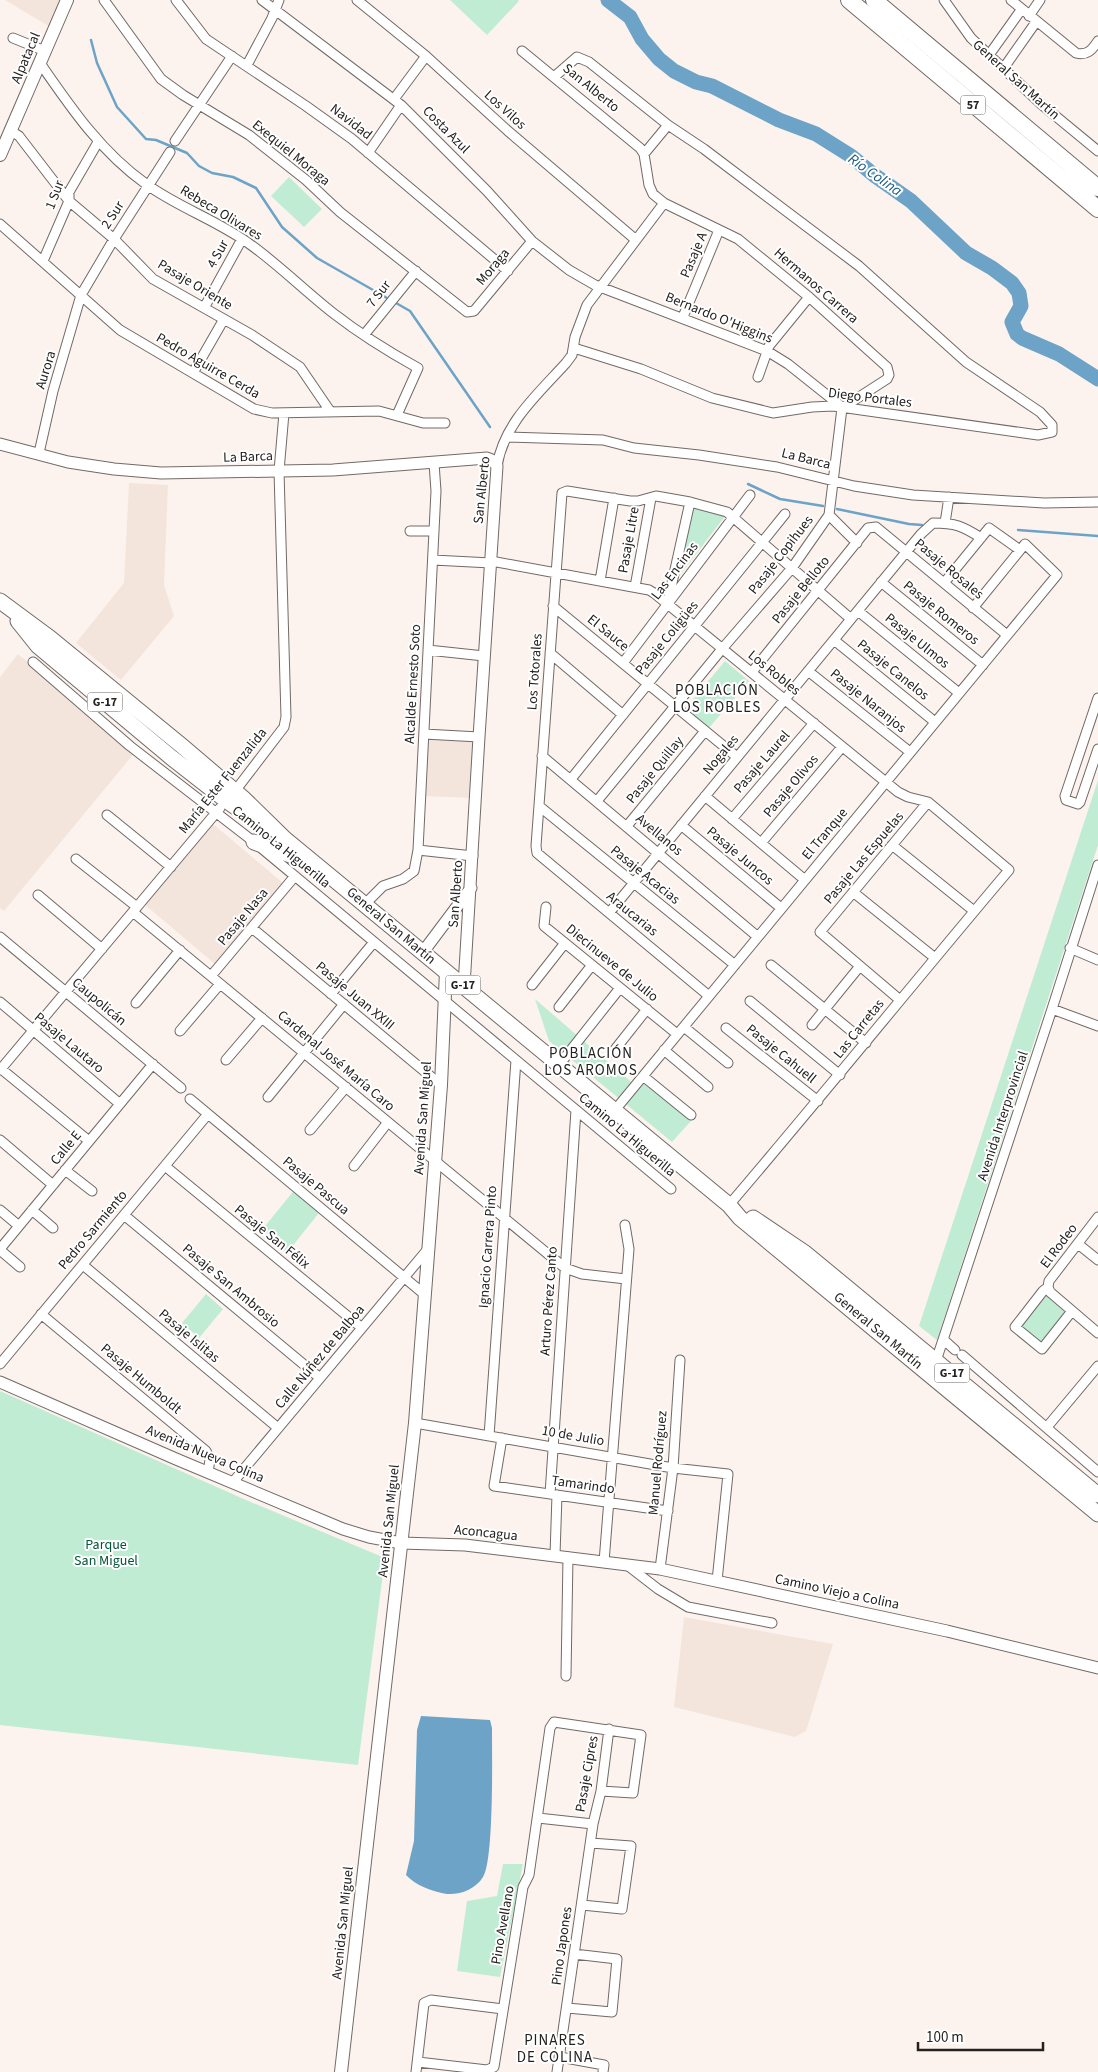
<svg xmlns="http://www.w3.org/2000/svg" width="1098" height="2072" viewBox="0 0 1098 2072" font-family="'Source Sans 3',sans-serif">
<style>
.built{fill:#f4e5dc}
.green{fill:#c0ecd4}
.water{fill:#6ca3c7}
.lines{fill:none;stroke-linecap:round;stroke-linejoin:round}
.stream{stroke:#6ca3c7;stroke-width:2.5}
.river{stroke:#6ca3c7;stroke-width:15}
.minor-casing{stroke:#716a66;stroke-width:11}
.tertiary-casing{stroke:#716a66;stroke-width:13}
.secondary-casing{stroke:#716a66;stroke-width:14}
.primary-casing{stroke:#716a66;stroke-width:17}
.motorway-casing{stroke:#716a66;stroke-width:18}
.minor{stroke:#fff;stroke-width:9}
.tertiary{stroke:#fff;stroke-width:11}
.secondary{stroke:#fff;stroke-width:12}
.primary{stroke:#fff;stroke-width:15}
.motorway{stroke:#fff;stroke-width:16}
.labels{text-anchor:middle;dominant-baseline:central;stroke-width:4;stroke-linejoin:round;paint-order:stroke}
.shield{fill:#fff;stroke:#666462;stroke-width:1}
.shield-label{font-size:12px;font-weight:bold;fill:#24211f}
.street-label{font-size:14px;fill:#24211f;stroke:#fff}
.park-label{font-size:14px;fill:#045437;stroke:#fff}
.water-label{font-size:15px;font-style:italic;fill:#195a7e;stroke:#fff}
.neighbourhood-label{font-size:15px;letter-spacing:1px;fill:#24211f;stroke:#fff}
</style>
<rect width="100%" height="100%" fill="#fcf3ef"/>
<!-- built -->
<path class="built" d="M5,0H60L50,27Z
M129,483L168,485L164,585L174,616L121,680L76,643L124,583Z
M18,654L136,751L4,911L0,908V677Z
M427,738L475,740L472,798L424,796Z
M212,823L283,883L215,964L144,904Z
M684,1617L833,1644L806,1731L795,1737L674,1707Z"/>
<!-- green -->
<path class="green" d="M450,0H518L519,1L487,35Z
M289,177L322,209L304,227L271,196Z
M693,507L726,515L680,575Z
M725,661L749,681L708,729L685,709Z
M1098,780V845L937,1340L919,1326Z
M535,999L637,1087L643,1083L691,1121L672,1142L549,1041Z
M296,1188L322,1209L287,1253L261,1231Z
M206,1294L223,1309L199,1338L182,1323Z
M1044,1294L1066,1313L1042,1344L1021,1327Z
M0,1391L246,1500L385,1558L358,1765L0,1725Z
M503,1864H523L500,1977L457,1971L467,1901L497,1896Z"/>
<!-- water -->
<path class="water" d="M421,1716L490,1720L492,1728C492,1755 494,1860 483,1877C476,1889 460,1895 447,1894C433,1892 415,1885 406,1875L414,1841L417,1730Z"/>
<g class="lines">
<!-- stream -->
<path class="stream" d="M91,40L97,63L117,107L146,139L156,140L187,153L199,166L212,173L233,177L256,188L282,227L317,258L387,298
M396,303L410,311L490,427
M748,484L780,499L823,506
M837,509L909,524L922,525
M1018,530L1098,536"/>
<!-- river -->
<path class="river" d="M608,0L630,17L642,39L659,59L674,71L696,82L712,86L779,120L816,134L851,156L874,175L911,201L966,253L992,268L1012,283L1019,293L1021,306L1012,322L1017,334L1022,338L1059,354L1098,379"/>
<defs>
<path id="minor" d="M104,0L161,79L183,95L249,135L306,180L340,212L467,312L474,311L532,241
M176,0L206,39L306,106L352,139L508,271
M262,0L401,105L487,191L532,241L569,270L595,285L767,351L788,364L842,407
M357,0L426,56L508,131L636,240
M944,0L971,38L1041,104L1098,151
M1011,0L1076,53C1087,56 1092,50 1098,41
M1029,16L1040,0
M13,38L45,51
M522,51L640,148L644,154L649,185L653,194L664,203L738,239L809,297L887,367L889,375L887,379L842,408
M989,55L1021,10
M40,63C71,108 101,152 146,184C179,208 219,221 251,245C280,266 305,291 333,313C360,334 389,352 418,368L397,415
M247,65L272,18L279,0
M1003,69L1036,22
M554,77L577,57L589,62L668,125L704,149L859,266L966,362L1040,412L1052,425V432L1038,435L833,406L812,407L773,413L712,398L641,369L574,348
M394,99L426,56
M11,131L19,136L69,201L114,239L153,279L252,335L300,367L330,411
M175,141L232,56
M368,153L401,105
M644,154L668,125
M0,224L120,330L254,409L272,413L379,411L423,423H445
M43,261L69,201V192L98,142
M204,308L242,239
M683,317L719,230
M364,335L416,271
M193,373L224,319
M758,377L769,346L809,297
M507,437L603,440L634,448L699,455L777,467L854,486L913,495L1044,503L1098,502
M39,453L53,391L81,295L114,239L170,152
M434,463L436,491L418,850L473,856
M497,466C504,423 538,394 566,363L572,355L575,337L587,305L664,203
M829,515L857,543
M945,523L949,497
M410,531H434
M433,560L491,563
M491,561L649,590L654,593L898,792L908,797L928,802L1009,870C915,981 824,1094 729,1205
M600,581L614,498
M881,582L983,665
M944,583L989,528L1020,550
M635,587L651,498
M668,601L690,502
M553,606L737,757
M858,611L959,693
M834,640L935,722
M428,650L484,656
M550,653L623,715
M33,662L130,746L254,842L671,1189
M623,663L750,495
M808,671L910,752
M752,672L868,528L876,527L1007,635
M1098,698L1065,796L1066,800L1078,804L1080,802L1098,749
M424,734L479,737
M542,756L758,937
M571,779L785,514
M232,795L284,727L286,717L279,471L284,413
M705,796L805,880
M597,801L722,649L792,568L829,515L842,408
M539,806L735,965
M107,815L171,867
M732,819L814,723
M681,825L781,908
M627,826L705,731
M761,843L842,747
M892,845L974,911
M76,859L137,907
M853,892L935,958
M38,895L102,949
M365,904L383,886L403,879L414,871L418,850
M546,907L544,926L677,1034
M133,912L565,1268L582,1274L626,1279
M609,913L921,534L933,523C955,523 963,526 981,538
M252,928L441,1085
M0,937L181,1088
M1070,948L1098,960
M771,965L866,1043
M211,976L295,876
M532,985L565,943
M331,994L374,942
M709,996L537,853L536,846L562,493L567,491L630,501H638L656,496L690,502L727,512L851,619
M900,1000L820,932L928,802
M750,1001L840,1075
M0,1002L120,1104
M136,1003L180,950
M559,1007L592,965
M1052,1009L1098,1026
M812,1025L860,966
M684,1027L728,1063
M726,1028L818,1101
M180,1031L220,984
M664,1050L708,1087
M613,1052L647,1009
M226,1060L262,1018
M559,1065L620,988
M0,1068L89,1141
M0,1070L220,808
M643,1076L691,1115
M268,1097L344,1004
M190,1099L424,1294
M615,1110L1057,575L1025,544L973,608
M310,1130L346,1087
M0,1140L53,1185
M165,1166L362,1328
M354,1166L388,1122
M65,1170L92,1191
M0,1210L19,1226
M32,1210L53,1228
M124,1215L320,1378
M1098,1217L1049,1281L1048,1287L1050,1292L1098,1333
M1078,1244L1098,1260
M0,1249L153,1064
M0,1250L20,1267
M83,1265L278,1428
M1048,1287L1043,1291L1015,1327L1042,1349L1072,1311
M41,1314L206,1451L210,1460L208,1472
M944,1340L955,1350
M962,1355L1098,1472
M0,1364L208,1114
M935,1364L1052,1009L1098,865
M415,1423L673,1468L728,1474L717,1581
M1047,1427L1098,1366
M489,1436L516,1060
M502,1438L494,1486L668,1511
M233,1482L428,1249
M550,1494L576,1110
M555,1555L557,1495
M604,1562L629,1249L625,1225
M627,1565L658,1589L688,1607L772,1623
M660,1569L673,1468L680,1360
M566,1676L568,1557
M538,1818L593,1824
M582,1905L622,1909L631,1846L591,1843
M567,2008L612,2012L617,1959L574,1954
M560,2057L604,2065L603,2072
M418,2062L487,2070L494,2067L523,1887L529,1875L550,1728L554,1722L641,1735L633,1793L601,1791
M416,2072L424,2003L431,2000L503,2009
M557,2072L593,1824L601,1791L609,1729"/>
<path id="tertiary" d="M0,444L68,462L114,469L161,473L333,470L487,458L492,460L497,466L479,737L464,986
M423,952L471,888
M0,1382L176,1459L343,1529L369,1537L401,1543L465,1545L660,1569L947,1631L1098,1668"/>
<path id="secondary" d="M0,155L67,0
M341,2072L415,1423L441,1085L446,971"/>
<path id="primary" d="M0,601L50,638L182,746L244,799L285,839L729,1205L740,1218L1098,1514
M18,621L38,646L172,758L227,801L256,821
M254,842L304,860
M753,1218L805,1253L1098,1495"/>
<path id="motorway" d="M849,0L1098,209
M874,0L1098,188"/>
</defs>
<!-- minor casing -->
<use href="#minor" class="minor-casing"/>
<!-- tertiary casing -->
<use href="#tertiary" class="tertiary-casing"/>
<!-- secondary casing -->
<use href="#secondary" class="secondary-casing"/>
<!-- primary casing -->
<use href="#primary" class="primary-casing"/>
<!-- motorway casing -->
<use href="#motorway" class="motorway-casing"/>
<!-- minor -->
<use href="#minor" class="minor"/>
<!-- tertiary -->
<use href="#tertiary" class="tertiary"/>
<!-- secondary -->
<use href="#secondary" class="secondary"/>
<!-- primary -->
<use href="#primary" class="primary"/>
<!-- motorway -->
<use href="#motorway" class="motorway"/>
</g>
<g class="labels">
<!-- shield labels -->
<g class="shield">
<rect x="960.5" y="95.5" width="25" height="19" rx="4"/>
<rect x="87.5" y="692.5" width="35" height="19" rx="4"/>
<rect x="445.5" y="975.5" width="35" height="19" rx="4"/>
<rect x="934.5" y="1363.5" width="35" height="19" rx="4"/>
</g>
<g class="shield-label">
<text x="973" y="105">57</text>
<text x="105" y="702">G-17</text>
<text x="463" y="985">G-17</text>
<text x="952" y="1373">G-17</text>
</g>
<!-- street labels -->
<g class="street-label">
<text transform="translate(26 58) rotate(-67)">Alpatacal</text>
<text transform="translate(1016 80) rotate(42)">General San Martín</text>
<text transform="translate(591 88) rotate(39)">San Alberto</text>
<text transform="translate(505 110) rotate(42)">Los Vilos</text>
<text transform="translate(351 122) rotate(38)">Navidad</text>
<text transform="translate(446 130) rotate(45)">Costa Azul</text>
<text transform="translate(291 153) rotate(39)">Exequiel Moraga</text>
<text transform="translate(55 195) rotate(-69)">1 Sur</text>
<text transform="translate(221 213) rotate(31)">Rebeca Olivares</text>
<text transform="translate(113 215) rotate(-57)">2 Sur</text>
<text transform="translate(218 254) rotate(-61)">4 Sur</text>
<text transform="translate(694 255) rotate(-67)">Pasaje A</text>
<text transform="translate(493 267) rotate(-50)">Moraga</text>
<text transform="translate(195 285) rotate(31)">Pasaje Oriente</text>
<text transform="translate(816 286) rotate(41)">Hermanos Carrera</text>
<text transform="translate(379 294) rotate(-52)">7 Sur</text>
<text transform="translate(719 318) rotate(22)">Bernardo O'Higgins</text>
<text transform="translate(208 366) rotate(30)">Pedro Aguirre Cerda</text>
<text transform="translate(46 370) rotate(-73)">Aurora</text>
<text transform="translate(870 398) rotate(7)">Diego Portales</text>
<text transform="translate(248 457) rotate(-2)">La Barca</text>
<text transform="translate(806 459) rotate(14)">La Barca</text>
<text transform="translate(482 490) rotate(-84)">San Alberto</text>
<text transform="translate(629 540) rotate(-80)">Pasaje Litre</text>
<text transform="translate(781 555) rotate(-52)">Pasaje Copihues</text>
<text transform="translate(949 569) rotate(40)">Pasaje Rosales</text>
<text transform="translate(675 571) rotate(-53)">Las Encinas</text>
<text transform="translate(801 590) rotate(-51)">Pasaje Belloto</text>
<text transform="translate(941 613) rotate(39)">Pasaje Romeros</text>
<text transform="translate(608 633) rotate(39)">El Sauce</text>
<text transform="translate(667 638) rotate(-51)">Pasaje Coligües</text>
<text transform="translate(917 641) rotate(39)">Pasaje Ulmos</text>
<text transform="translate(893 670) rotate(39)">Pasaje Canelos</text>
<text transform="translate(535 672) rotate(-86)">Los Totorales</text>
<text transform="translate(774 673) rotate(39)">Los Robles</text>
<text transform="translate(413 684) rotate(-87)">Alcalde Ernesto Soto</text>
<text transform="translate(868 701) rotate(39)">Pasaje Naranjos</text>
<text transform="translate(721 755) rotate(-50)">Nogales</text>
<text transform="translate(762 762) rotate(-49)">Pasaje Laurel</text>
<text transform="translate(655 770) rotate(-51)">Pasaje Quillay</text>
<text transform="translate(223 781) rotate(-51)">María Ester Fuenzalida</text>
<text transform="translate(791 786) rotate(-50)">Pasaje Olivos</text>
<text transform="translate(825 834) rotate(-50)">El Tranque</text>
<text transform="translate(659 835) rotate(40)">Avellanos</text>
<text transform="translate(281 847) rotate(39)">Camino La Higuerilla</text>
<text transform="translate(740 856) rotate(40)">Pasaje Juncos</text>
<text transform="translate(864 858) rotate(-50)">Pasaje Las Espuelas</text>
<text transform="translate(645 875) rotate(39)">Pasaje Acacias</text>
<text transform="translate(456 894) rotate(-86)">San Alberto</text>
<text transform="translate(632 914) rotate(39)">Araucarias</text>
<text transform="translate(243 917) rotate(-50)">Pasaje Nasa</text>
<text transform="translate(391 926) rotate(40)">General San Martín</text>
<text transform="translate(612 963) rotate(39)">Diecinueve de Julio</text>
<text transform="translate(355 996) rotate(40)">Pasaje Juan XXIII</text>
<text transform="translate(99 1002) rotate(40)">Caupolicán</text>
<text transform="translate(859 1029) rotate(-51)">Las Carretas</text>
<text transform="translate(69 1043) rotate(40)">Pasaje Lautaro</text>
<text transform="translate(781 1054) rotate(39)">Pasaje Cahuell</text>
<text transform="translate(336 1061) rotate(40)">Cardenal José María Caro</text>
<text transform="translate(1003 1116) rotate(-72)">Avenida Interprovincial</text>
<text transform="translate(423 1118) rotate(-86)">Avenida San Miguel</text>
<text transform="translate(627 1135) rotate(40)">Camino La Higuerilla</text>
<text transform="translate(66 1148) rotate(-50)">Calle E</text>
<text transform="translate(316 1186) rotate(40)">Pasaje Pascua</text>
<text transform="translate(93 1230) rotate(-50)">Pedro Sarmiento</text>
<text transform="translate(272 1237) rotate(39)">Pasaje San Félix</text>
<text transform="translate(1059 1246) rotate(-53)">El Rodeo</text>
<text transform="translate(488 1247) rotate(-86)">Ignacio Carrera Pinto</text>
<text transform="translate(231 1286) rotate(40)">Pasaje San Ambrosio</text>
<text transform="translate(549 1301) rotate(-86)">Arturo Pérez Canto</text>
<text transform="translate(878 1331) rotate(40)">General San Martín</text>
<text transform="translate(189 1336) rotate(40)">Pasaje Islitas</text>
<text transform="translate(320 1357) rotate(-50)">Calle Núñez de Balboa</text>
<text transform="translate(141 1379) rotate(40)">Pasaje Humboldt</text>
<text transform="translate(573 1436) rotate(10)">10 de Julio</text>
<text transform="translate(205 1454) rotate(23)">Avenida Nueva Colina</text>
<text transform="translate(658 1463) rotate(-85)">Manuel Rodríguez</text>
<text transform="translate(583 1485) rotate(8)">Tamarindo</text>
<text transform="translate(389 1521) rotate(-84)">Avenida San Miguel</text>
<text transform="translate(486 1533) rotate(6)">Aconcagua</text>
<text transform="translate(837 1592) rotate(12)">Camino Viejo a Colina</text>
<text transform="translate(587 1774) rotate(-80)">Pasaje Cipres</text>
<text transform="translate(343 1923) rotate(-84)">Avenida San Miguel</text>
<text transform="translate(503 1925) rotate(-80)">Pino Avellano</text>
<text transform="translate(562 1946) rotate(-82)">Pino Japones</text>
</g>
<!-- park labels -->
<g class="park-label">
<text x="106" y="1545">Parque<tspan x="106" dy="16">San Miguel</tspan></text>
</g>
<!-- water labels -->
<g class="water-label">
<text transform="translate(875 175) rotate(35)">Río Colina</text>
</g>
<!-- neighbourhood labels -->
<g class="neighbourhood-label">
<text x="717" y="690">POBLACIÓN<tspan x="717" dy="17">LOS ROBLES</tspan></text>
<text x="591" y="1053">POBLACIÓN<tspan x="591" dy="17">LOS AROMOS</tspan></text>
<text x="555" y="2040">PINARES<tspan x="555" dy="17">DE COLINA</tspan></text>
</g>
</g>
<!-- scale -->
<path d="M918 2042v8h125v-8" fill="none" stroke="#24211f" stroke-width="2.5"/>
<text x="926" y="2042" font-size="15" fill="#24211f" stroke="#ffffff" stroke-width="4" paint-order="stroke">100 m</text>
</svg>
